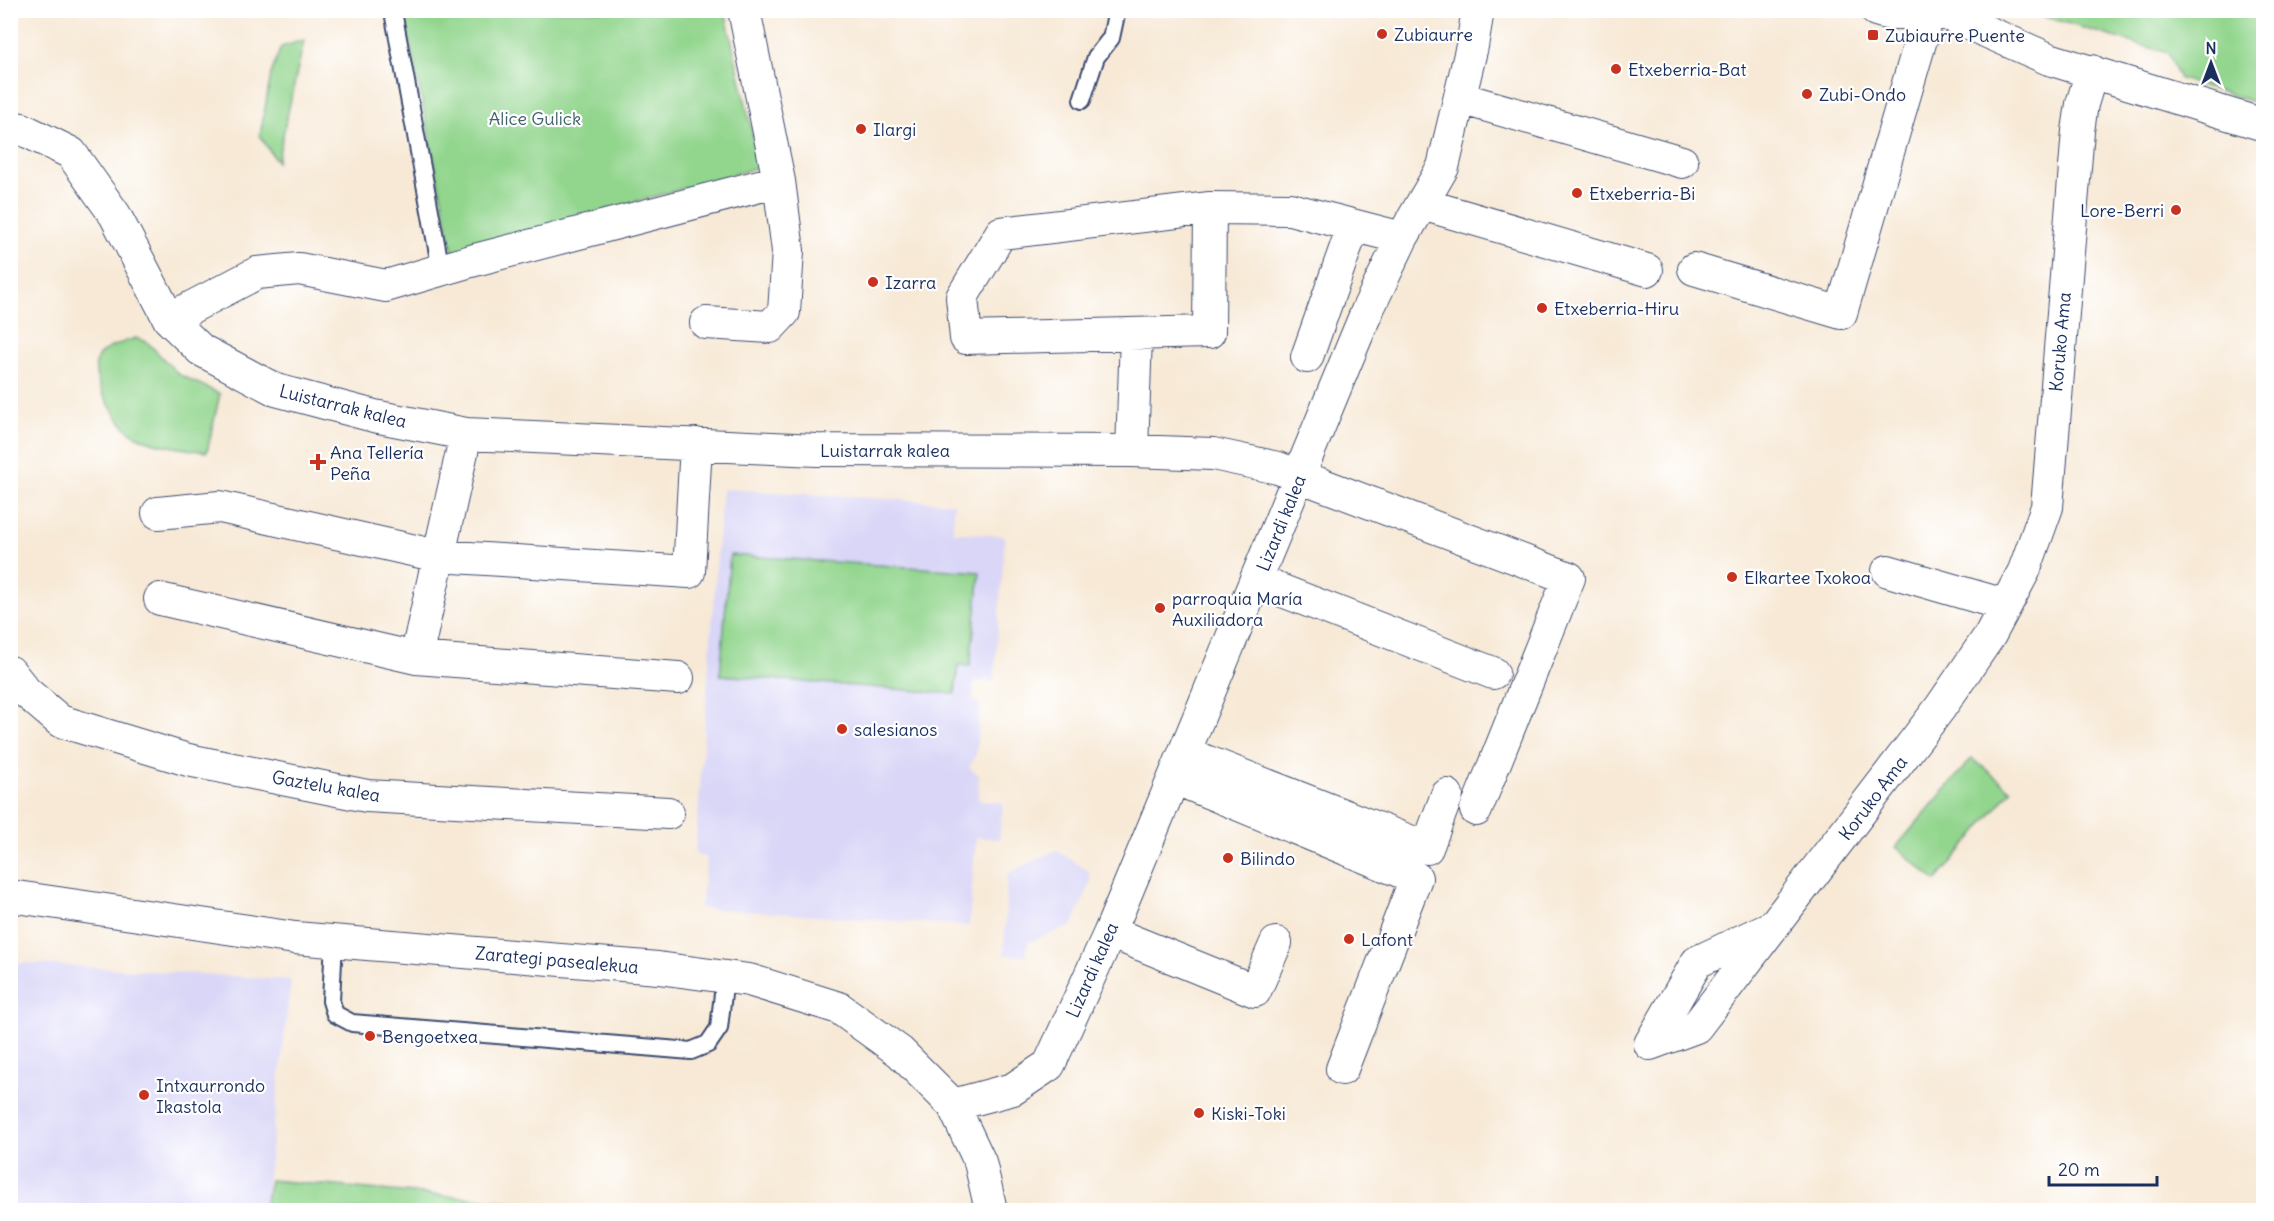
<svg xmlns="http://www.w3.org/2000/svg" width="2274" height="1221" viewBox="0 0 2274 1221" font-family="Delius,sans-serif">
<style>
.built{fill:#d9d6f7}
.green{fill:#92d58d;stroke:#568276;stroke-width:1.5}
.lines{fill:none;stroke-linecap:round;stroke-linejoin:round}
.service-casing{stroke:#3c4b70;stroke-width:20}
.minor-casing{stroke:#3c4b70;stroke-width:34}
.service{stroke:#fff;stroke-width:16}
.minor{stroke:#fff;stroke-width:32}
.poi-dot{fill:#c8321e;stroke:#fff;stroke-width:2}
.labels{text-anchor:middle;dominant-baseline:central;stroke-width:4.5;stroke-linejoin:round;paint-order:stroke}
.poi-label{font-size:18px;fill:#1b2f5e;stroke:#fff;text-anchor:start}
.park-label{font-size:18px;fill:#3f616c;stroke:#fff}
.street-label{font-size:18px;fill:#1b2f5e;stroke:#fff}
</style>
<rect width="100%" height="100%" fill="#fff"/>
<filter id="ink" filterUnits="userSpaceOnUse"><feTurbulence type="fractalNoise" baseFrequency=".0167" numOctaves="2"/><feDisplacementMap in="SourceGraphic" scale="12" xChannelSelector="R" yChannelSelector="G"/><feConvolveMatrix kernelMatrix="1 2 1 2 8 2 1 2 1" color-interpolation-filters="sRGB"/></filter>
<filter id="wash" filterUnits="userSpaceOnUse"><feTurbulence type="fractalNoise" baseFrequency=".008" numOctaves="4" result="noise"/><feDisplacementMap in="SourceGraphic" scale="24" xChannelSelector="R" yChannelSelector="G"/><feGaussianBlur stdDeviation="1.35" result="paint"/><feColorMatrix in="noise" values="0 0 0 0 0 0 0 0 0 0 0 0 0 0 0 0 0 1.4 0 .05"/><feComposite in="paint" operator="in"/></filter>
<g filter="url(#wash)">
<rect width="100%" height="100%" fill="#f7e9d6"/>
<!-- built -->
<path class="built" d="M722,489L954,503L953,532L1005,536L994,681L974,682L972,701L980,704L976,754L969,768L979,775L978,800L1003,803L999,839L976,837L969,926L700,908L707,858L695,854Z
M1056,850L1090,872V885L1072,926L1028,942L1026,956L1004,955L1007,874Z
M10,962L291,980L264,1210H11Z"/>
<!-- green -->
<path class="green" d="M387,11H725L760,167L453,253L404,14Z
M2034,11H2263V105L2180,79L2168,53L2036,14Z
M304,40L277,162L260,136L271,74L281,47Z
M135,338L147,342L178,374L220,394L207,452C183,448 157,447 135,435C118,425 87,377 98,357C104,347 124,343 135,338Z
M730,555L980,572L970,666L958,665L955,694L720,675Z
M1972,758L2011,790L1936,881L1896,847Z
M270,1180L601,1210H264Z"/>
</g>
<g filter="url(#ink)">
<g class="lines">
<defs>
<path id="service" d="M394,17L441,270
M1082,100L1096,57L1111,38L1117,10
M334,941L331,1001L335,1014L352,1023L691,1051L708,1044L719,1028L725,977"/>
<path id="minor" d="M1942,12L2049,59L2264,125
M1460,98L1682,162
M10,127L22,129L71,153L115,215L169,319L201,350L276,390L374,416L466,434L817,450L1132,451L1213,454L1278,468L1569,578L1476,810
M1422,204L1647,270
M1210,208L1001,233L962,297L966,338L1209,332L1210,208L1290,209L1402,238
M1694,269L1841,313L1929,12L1887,13L1876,10
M169,319L257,273L299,269L386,286L471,261L779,181
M706,323L770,327L784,312L788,251L779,181L744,10
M1307,357L1353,227
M1132,451L1136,335
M158,513L220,507L438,556L689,572L696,444
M1888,571L2005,605
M1257,581L1493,673
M160,599L416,658L678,678
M416,658L466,434
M10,672L26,692L60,721L188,760L367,796L668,813
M1185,753L1427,848L1447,795
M1174,778L1416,878L1342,1069
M10,896L295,938L658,968L749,980L839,1008L900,1052L953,1105L980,1162L991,1210
M1773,926L1697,962L1650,1044L1696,1027L1940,708L1990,635L2024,571L2047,507L2078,131L2082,104L2092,71
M1110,932L1255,991L1276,943
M953,1105L1013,1089L1049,1065L1110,932L1367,311L1402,238L1443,167L1472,46L1478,10"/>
</defs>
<!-- service casing -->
<use href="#service" class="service-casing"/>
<!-- minor casing -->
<use href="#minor" class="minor-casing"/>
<!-- service -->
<use href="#service" class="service"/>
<!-- minor -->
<use href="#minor" class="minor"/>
</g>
</g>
<!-- markers -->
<g class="poi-dot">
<circle cx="1382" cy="34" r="6"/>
<rect x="1867" y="29" width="12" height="12" rx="3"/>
<circle cx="1616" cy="69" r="6"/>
<circle cx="1807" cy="94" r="6"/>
<circle cx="861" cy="129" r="6"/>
<circle cx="1577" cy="193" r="6"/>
<circle cx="2176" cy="210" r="6"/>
<circle cx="873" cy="282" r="6"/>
<circle cx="1542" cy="308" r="6"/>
<path d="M315 453h6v6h6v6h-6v6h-6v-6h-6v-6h6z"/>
<circle cx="1732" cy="577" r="6"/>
<circle cx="1160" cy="608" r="6"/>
<circle cx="842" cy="729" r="6"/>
<circle cx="1228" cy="858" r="6"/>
<circle cx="1349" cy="939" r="6"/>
<circle cx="370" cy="1036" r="6"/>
<circle cx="144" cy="1095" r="6"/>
<circle cx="1199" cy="1113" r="6"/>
</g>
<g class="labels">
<!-- poi labels -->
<g class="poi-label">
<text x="1394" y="34">Zubiaurre</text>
<text x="1885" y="35">Zubiaurre Puente</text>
<text x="1628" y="69">Etxeberria-Bat</text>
<text x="1819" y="94">Zubi-Ondo</text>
<text x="873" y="129">Ilargi</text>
<text x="1589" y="193">Etxeberria-Bi</text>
<text x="2164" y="210" text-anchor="end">Lore-Berri</text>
<text x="885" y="282">Izarra</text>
<text x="1554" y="308">Etxeberria-Hiru</text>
<text x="330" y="452">Ana Tellería<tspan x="330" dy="21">Peña</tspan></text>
<text x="1744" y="577">Elkartee Txokoa</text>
<text x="1172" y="598">parroquia María<tspan x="1172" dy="21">Auxiliadora</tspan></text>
<text x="854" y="729">salesianos</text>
<text x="1240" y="858">Bilindo</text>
<text x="1361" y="939">Lafont</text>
<text x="382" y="1036">Bengoetxea</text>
<text x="156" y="1085">Intxaurrondo<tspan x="156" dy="21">Ikastola</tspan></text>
<text x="1211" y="1113">Kiski-Toki</text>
</g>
<!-- park labels -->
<g class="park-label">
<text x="535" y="118">Alice Gulick</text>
</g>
<!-- street labels -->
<g class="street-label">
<text transform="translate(2060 342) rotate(-85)">Koruko Ama</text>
<text transform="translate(343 406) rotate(14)">Luistarrak kalea</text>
<text x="885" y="450">Luistarrak kalea</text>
<text transform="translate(1281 523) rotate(-68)">Lizardi kalea</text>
<text transform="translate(326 786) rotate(10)">Gaztelu kalea</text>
<text transform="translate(1873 798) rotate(-53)">Koruko Ama</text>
<text transform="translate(557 960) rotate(5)">Zarategi pasealekua</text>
<text transform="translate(1092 970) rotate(-66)">Lizardi kalea</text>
</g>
</g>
<!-- margin -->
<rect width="2274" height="1221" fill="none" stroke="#fff" stroke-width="36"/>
<!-- north arrow -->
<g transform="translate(2211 63)" stroke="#ffffff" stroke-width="4.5" paint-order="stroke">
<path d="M0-4.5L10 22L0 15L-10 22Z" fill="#1b2f5e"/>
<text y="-9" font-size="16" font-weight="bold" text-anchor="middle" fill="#1b2f5e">N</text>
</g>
<!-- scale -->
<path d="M2049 1176v9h108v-9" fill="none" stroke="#1b2f5e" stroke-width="3"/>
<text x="2058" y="1176" font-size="18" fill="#1b2f5e" stroke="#ffffff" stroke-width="4.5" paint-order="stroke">20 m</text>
</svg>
